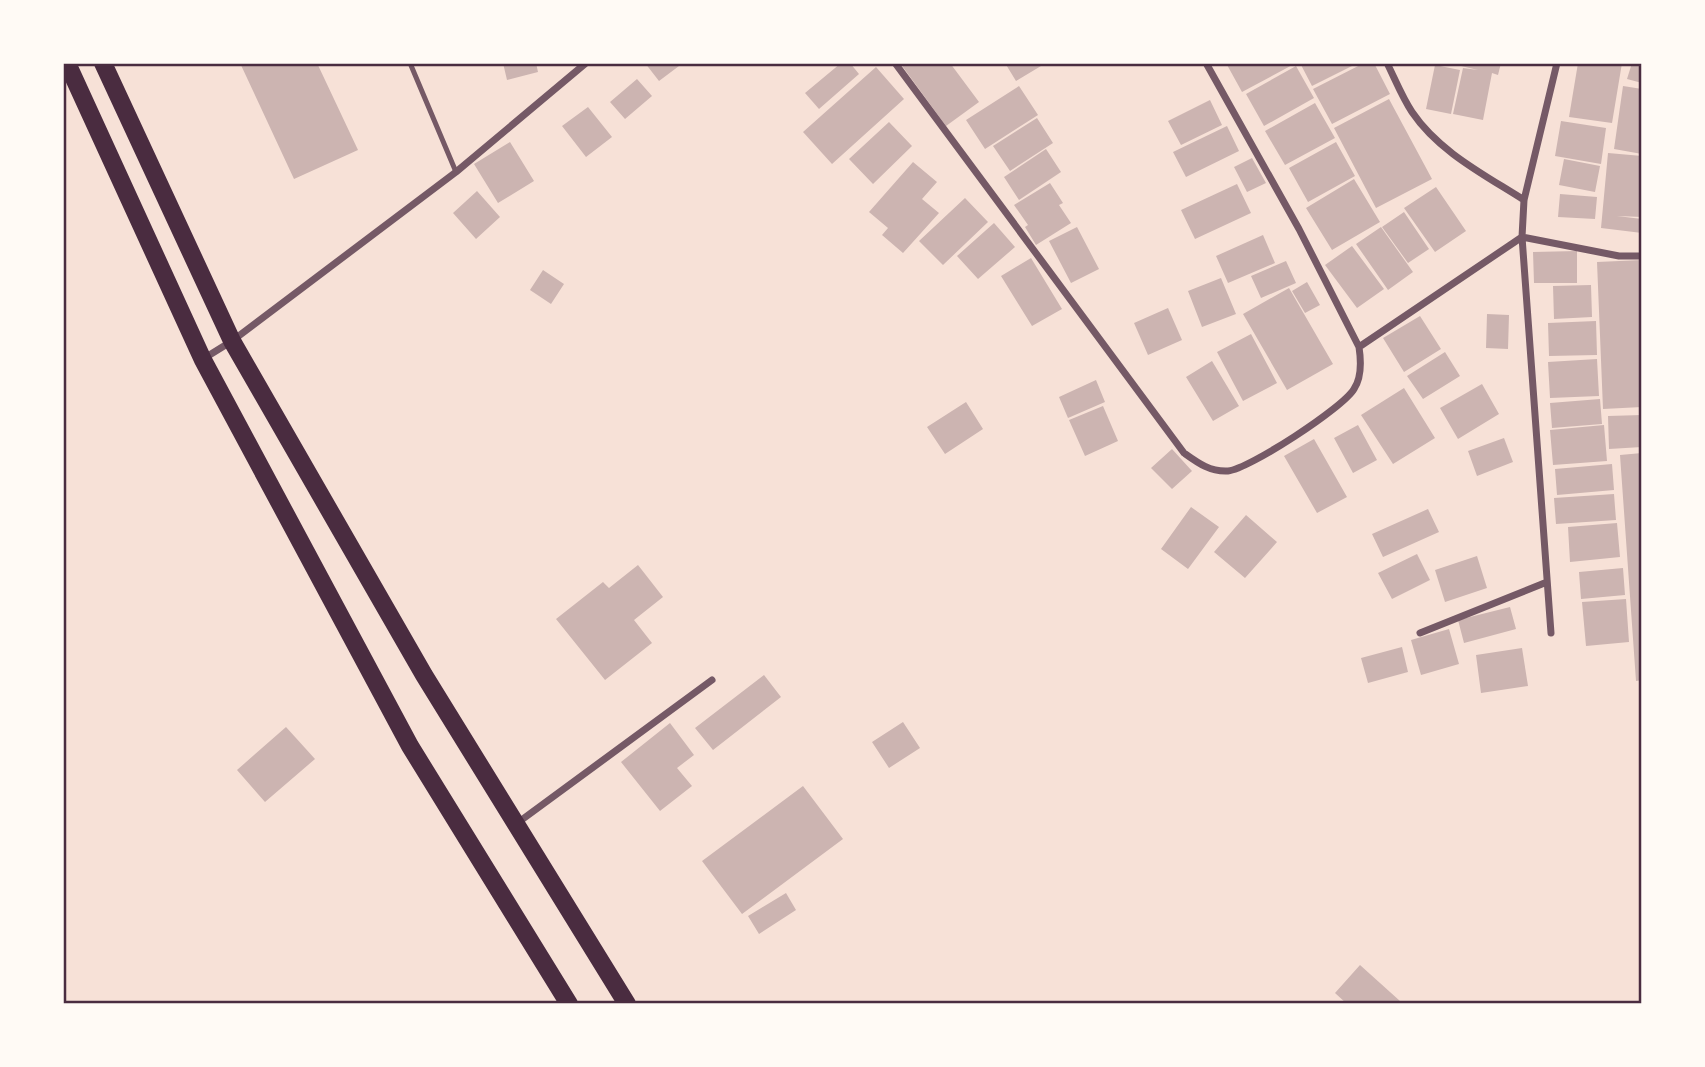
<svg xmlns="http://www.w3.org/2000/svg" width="1705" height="1067" viewBox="0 0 1705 1067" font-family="'Golos Text',sans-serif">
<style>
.building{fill:#ccb4b1}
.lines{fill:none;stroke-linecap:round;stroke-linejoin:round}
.service{stroke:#755966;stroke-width:5}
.minor{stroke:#755966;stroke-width:7}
.primary{stroke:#4a2c40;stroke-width:18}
.neatline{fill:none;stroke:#4a2c40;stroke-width:2.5}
</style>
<rect width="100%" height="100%" fill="#f7e1d7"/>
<!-- building -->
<path class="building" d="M240,63H317L358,150L294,179Z
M503,63H536L538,72L507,80Z
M645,63H683L659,81Z
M841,63H850L859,74L819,109L805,93Z
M900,63H950L979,102L946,126Z
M1005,63H1046L1016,81Z
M1226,63H1296L1242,92Z
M1300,63H1358L1312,86Z
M1364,63H1374L1390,94L1332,124L1313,89Z
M1461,63H1501L1498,75L1492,73L1483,120L1453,114L1463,68L1478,70L1461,66Z
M1578,63H1622L1612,123L1569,117Z
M1632,63H1642V83L1627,79Z
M1435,65L1460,70L1451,114L1426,109Z
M1296,66L1314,98L1264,126L1246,94Z
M876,67L904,99L832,164L803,132Z
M637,79L652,96L625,119L610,102Z
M1019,86L1038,115L985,149L966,120Z
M1623,86L1642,89V154L1614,149Z
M1389,99L1432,179L1376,208L1334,128Z
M1210,100L1222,125L1181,145L1168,121Z
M1315,103L1335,138L1285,165L1265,131Z
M588,107L612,137L586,157L562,126Z
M1037,118L1053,143L1010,171L993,146Z
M1561,121L1606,128L1601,164L1555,156Z
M889,122L912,146L873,184L849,159Z
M1227,126L1239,151L1186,177L1173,152Z
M510,142L534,181L498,203L474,164Z
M1336,142L1355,176L1308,202L1289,168Z
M1046,149L1061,172L1019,200L1004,177Z
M1608,153L1642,156V217L1617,216L1642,219V233L1601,228Z
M1252,158L1266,183L1247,192L1234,167Z
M1564,159L1600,166L1595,192L1559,185Z
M913,162L937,182L922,199L939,213L903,253L882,235L888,228L869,212Z
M1354,179L1380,222L1332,250L1306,208Z
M1050,183L1063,203L1059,205L1071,223L1036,245L1025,227L1028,225L1014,205Z
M1237,184L1251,213L1195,239L1181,210Z
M1436,187L1466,231L1435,252L1404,208Z
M477,191L500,217L476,239L453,213Z
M1560,194L1597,197L1595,219L1558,217Z
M965,198L988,222L943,265L919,241Z
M1404,212L1429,249L1408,263L1382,227Z
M994,223L1015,247L978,279L957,256Z
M1077,227L1099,269L1071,283L1049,241Z
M1381,227L1413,272L1388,290L1356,244Z
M1263,235L1275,263L1228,283L1216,256Z
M1352,246L1384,289L1357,308L1325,265Z
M1577,251V283H1534L1533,252Z
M1031,258L1062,309L1032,326L1001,276Z
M1642,260V407L1603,409L1597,262Z
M1286,261L1296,283L1261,298L1251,276Z
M543,270L564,284L551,304L530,290Z
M1221,278L1236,314L1202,327L1188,291Z
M1307,282L1320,305L1305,313L1292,291Z
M1591,285L1592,317L1554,319L1553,286Z
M1289,288L1333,364L1287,390L1243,314Z
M1168,308L1182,340L1148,355L1134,323Z
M1487,314L1509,315L1508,349L1486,348Z
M1420,316L1441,349L1404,372L1383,338Z
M1596,321L1597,355L1549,356L1548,323Z
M1251,334L1277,383L1243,401L1217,352Z
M1445,352L1460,376L1423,399L1407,376Z
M1597,359L1599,396L1550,398L1548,362Z
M1212,361L1239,406L1213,421L1186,377Z
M1096,380L1105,402L1068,418L1059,397Z
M1482,384L1499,414L1458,439L1440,408Z
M1404,388L1435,438L1393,464L1361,415Z
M1600,399L1602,424L1552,428L1550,403Z
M966,402L983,429L945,454L927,427Z
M1103,406L1118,441L1085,456L1069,420Z
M1642,415V447L1609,449L1608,416Z
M1358,425L1377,460L1353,473L1334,438Z
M1604,425L1607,461L1553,465L1550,430Z
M1504,438L1513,462L1477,476L1468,451Z
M1314,439L1347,497L1317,513L1284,456Z
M1172,449L1192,471L1172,489L1151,468Z
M1642,453V680L1636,681L1620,455Z
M1612,464L1614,490L1557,495L1555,469Z
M1614,494L1616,520L1556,524L1554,498Z
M1191,507L1219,527L1188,569L1161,549Z
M1428,509L1439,532L1383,557L1372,534Z
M1246,515L1277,542L1245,578L1214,552Z
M1617,523L1620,557L1570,562L1568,527Z
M1417,554L1430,580L1392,599L1378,573Z
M1477,556L1487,588L1445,602L1435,570Z
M638,565L663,597L634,620L652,643L605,680L556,619L603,582L609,588Z
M1623,568L1625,595L1581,599L1579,572Z
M1626,599L1629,642L1586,646L1582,602Z
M1510,607L1516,629L1464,643L1458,620Z
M1449,629L1459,664L1421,675L1411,640Z
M1402,647L1408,672L1368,683L1361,658Z
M1522,648L1528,686L1481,693L1476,655Z
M764,675L781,697L713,750L695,728Z
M903,722L920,748L889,768L872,742Z
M670,723L694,755L677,768L692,786L660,811L621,762Z
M286,727L315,759L265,802L237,770Z
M803,786L843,839L742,914L702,861Z
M786,893L796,910L759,934L748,916Z
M1360,965L1400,1001L1397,1004H1347L1335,993Z"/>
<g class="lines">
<!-- service -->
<path class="service" d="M410,63L456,172"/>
<!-- minor -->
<path class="minor" d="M895,63L1184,453C1198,463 1210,472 1228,471C1249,469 1343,408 1354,389C1362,377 1361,360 1359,347L1299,229L1206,63
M1387,63C1395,79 1402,97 1412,112C1439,152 1485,175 1524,200
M1359,347L1522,237L1619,256H1642
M203,359L232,341L456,172L586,63
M1420,633L1547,582
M1551,633L1522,237L1524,200L1557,63
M516,824L712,680"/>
<!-- primary -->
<path class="primary" d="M67,63L203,360L410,746L569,1004
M103,63L232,341L424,675L627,1004"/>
</g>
<!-- border -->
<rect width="1705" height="1067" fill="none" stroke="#fffaf5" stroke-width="130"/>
<rect x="65" y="65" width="1575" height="937" class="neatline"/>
</svg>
